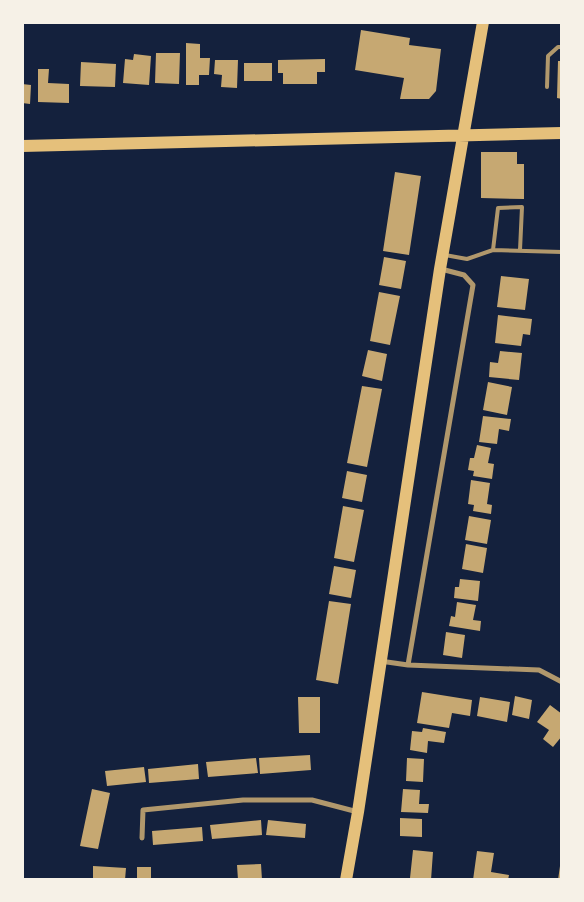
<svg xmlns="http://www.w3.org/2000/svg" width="584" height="902" viewBox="0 0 584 902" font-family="Karla,sans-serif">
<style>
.building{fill:#c6a872}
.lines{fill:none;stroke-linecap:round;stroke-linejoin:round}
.service{stroke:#b1986c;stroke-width:4}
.minor{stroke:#b1986c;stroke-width:5}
.trunk{stroke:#e5c07b;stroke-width:12}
</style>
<rect width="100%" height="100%" fill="#14213d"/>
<!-- building -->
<path class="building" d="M361,30L410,38L409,45L441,49L436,91L429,99H400L404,78L355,70Z
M186,43L200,44V58H210L209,75H199V85H186Z
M156,53H180L179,84L155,83Z
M134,54L151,56L149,85L123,83L125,59L133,60Z
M325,59V72H317V84H283V73H278V60Z
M215,60H238L237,88L221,87L222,75L214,74Z
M558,61H562V99L557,98Z
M81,62L116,64L115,87L80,86Z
M244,63H272V81H244Z
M38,69H49L48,83L69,84V103L38,102Z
M22,84L31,85L30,104L22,103Z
M481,152H517V164H524V199L481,198Z
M395,172L421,176L409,255L383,251Z
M384,257L406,261L401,289L379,285Z
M501,276L529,279L525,310L497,307Z
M379,292L400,296L390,345L370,341Z
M498,315L532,319L530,335L523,334L521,346L495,343Z
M368,350L387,354L382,381L362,376Z
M500,351L522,353L519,380L489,377L490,362L498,363Z
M488,382L512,387L507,415L483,410Z
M362,386L382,389L367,467L347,463Z
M483,416L511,419L509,431L499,429L497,444L479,442Z
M477,445L491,448L488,463L494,464L492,479L473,476L474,471L468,470L470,458H474Z
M347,471L367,475L362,502L342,498Z
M471,480L490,483L487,504L492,505L491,514L473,511L474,505L468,504Z
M343,506L364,510L354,562L334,558Z
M469,516L491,520L487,544L465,540Z
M466,544L487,548L483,573L462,569Z
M334,566L356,570L351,598L329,594Z
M460,579L480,581L478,601L454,598L455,587H459Z
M329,601L351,604L338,684L316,680Z
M457,602L476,605L473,620L481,621L480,631L449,626L451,616L455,617Z
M446,632L465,635L462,658L443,655Z
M422,692L472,700L470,716L452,713L449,728L417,723Z
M515,696L532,700L529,719L512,715Z
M298,697H320V733H299Z
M480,697L510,702L507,722L477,716Z
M550,705L562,714V736L553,747L543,739L549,730L537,722Z
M423,728L446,732L444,743L428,741L427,753L410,750L412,731L422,732Z
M310,755L311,770L260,774L259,758Z
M256,758L258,773L208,777L206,762Z
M407,758L424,759L423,782L406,781Z
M198,764L199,779L149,783L148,769Z
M144,767L146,782L107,786L105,771Z
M92,789L110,793L98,849L80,846Z
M403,789L420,790L419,804H429L428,813L401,812Z
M400,818L422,819V837L400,836Z
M261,820L262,835L212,839L210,825Z
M268,820L306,824L305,838L266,835Z
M202,827L203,841L153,845L152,831Z
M413,850L433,852L431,880L410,878Z
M477,851L494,853L491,872L509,875L508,880H473Z
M261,864L262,880H238L237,865Z
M93,866L126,868L125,880H93Z
M560,866L562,880H558Z
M137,867H151V880H137Z"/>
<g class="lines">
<!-- service -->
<path class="service" d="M547,87L548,56L558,47H562
M493,250L498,208L522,207L520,250
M445,255L467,259L493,250L562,252"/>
<!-- minor -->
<path class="minor" d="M380,661L408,665L539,670L562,682
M408,665L473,285L464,275L441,269
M142,838L143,810L243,800H312L358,812"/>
<!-- trunk -->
<path class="trunk" d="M22,146L562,133
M346,880L358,812L440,269L483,22"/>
</g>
<!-- border -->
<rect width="584" height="902" fill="none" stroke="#f6f1e7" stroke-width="48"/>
</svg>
